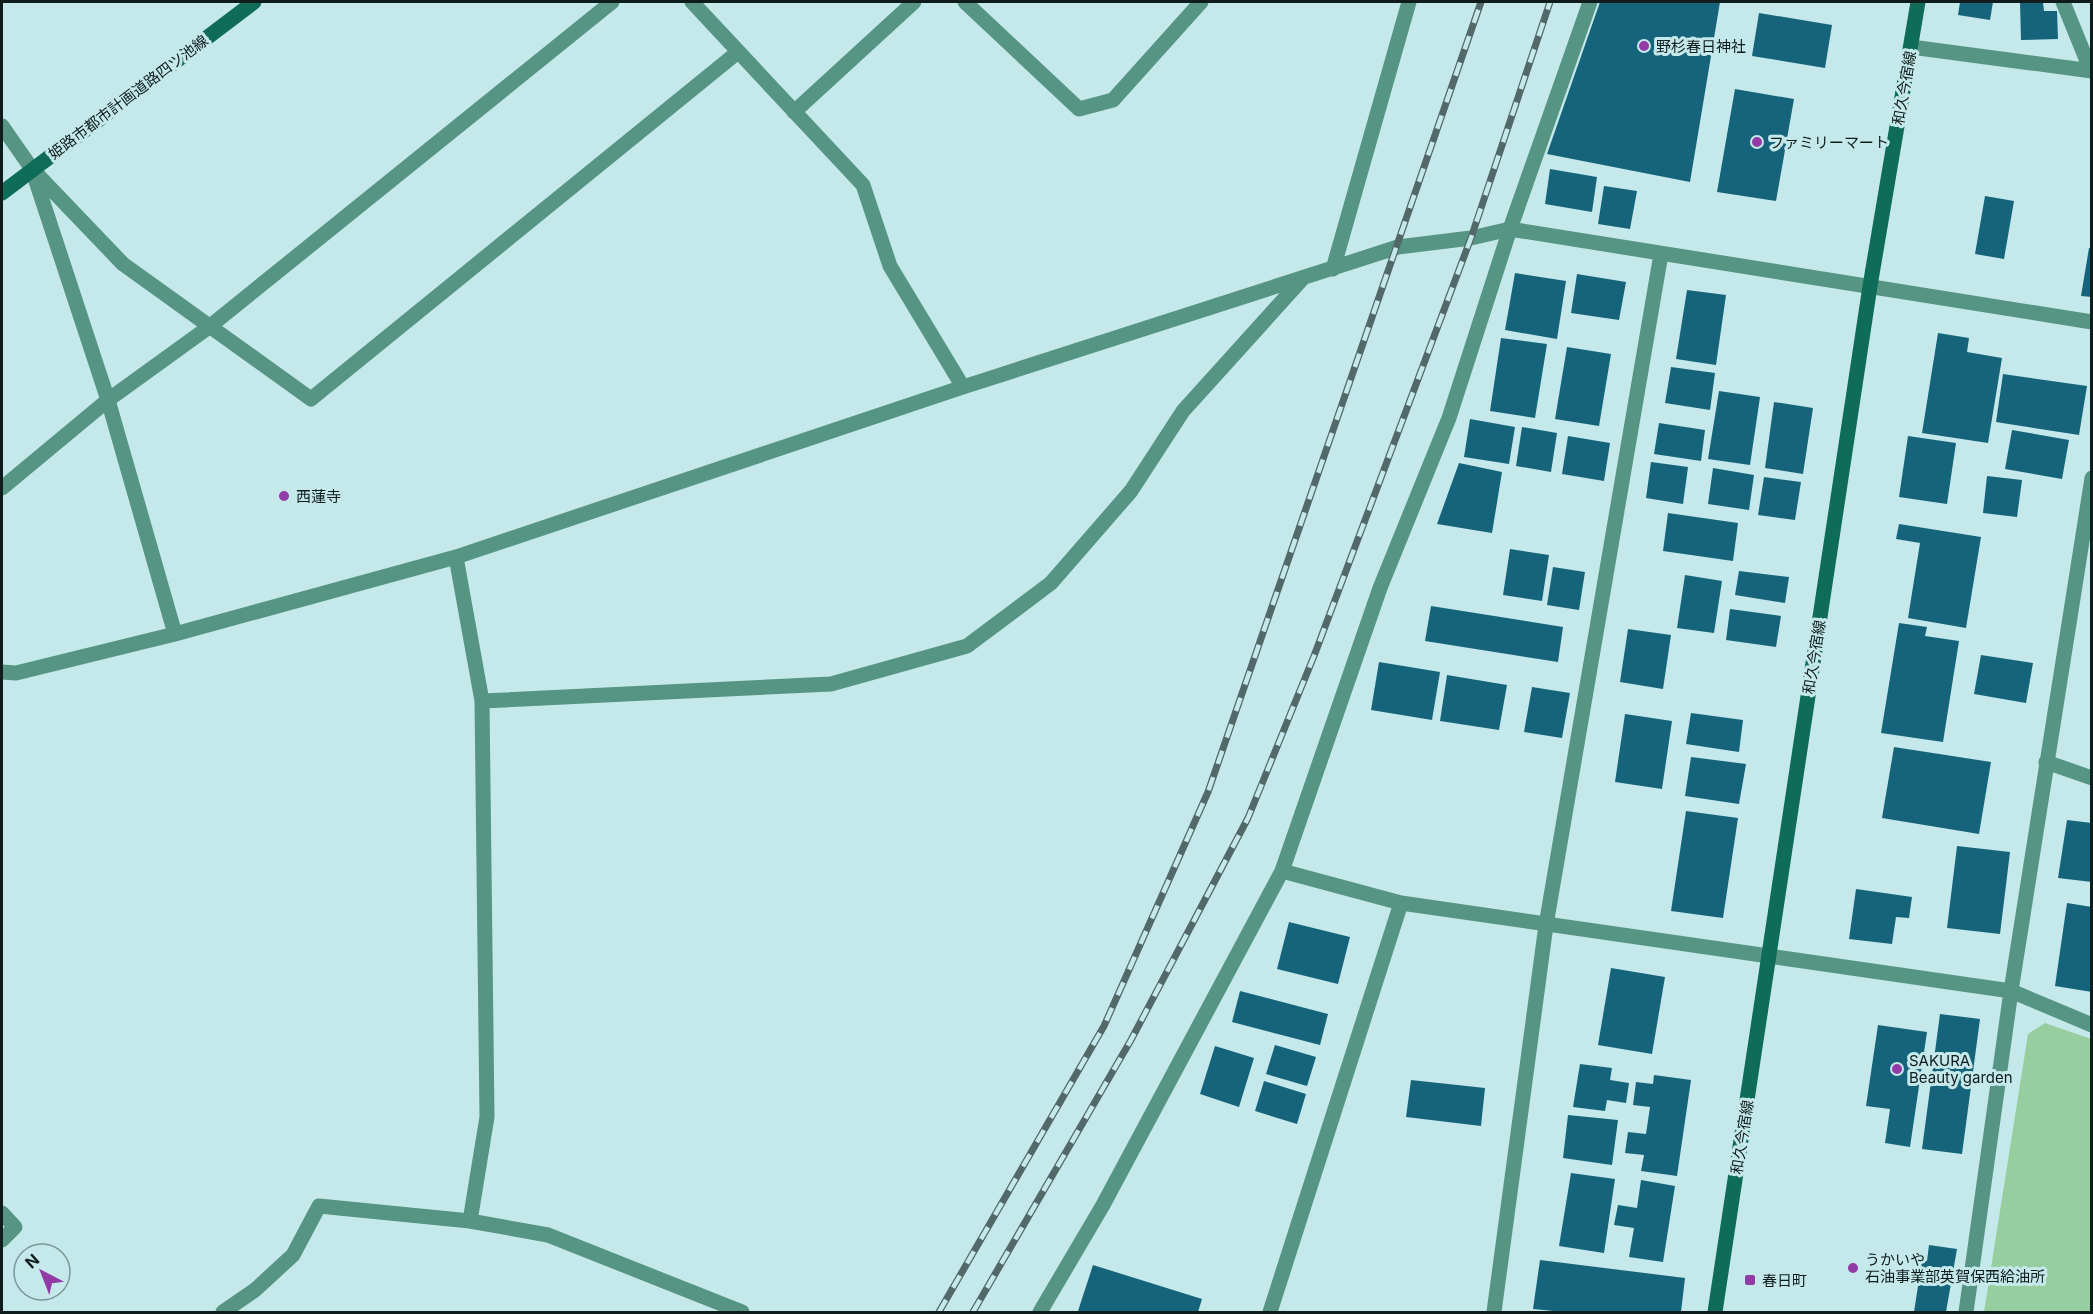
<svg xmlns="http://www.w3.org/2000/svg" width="2093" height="1314" viewBox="0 0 2093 1314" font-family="Inter,'Noto Sans JP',sans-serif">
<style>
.green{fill:#97cea0}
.building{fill:#16647b}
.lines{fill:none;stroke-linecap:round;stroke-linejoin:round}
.street{stroke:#569583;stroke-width:15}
.secondary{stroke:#0f6c58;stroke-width:15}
.rail-casing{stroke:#526869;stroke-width:7}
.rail{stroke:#c5e9ea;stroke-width:4.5;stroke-dasharray:14;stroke-linecap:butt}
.poi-dot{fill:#923aa5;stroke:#c5e9ea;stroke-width:2}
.labels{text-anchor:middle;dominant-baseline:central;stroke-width:6;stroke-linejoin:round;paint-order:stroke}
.poi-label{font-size:15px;fill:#0e1c1c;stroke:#c5e9ea;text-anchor:start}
.street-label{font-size:15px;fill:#0e1c1c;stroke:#c5e9ea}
</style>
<rect width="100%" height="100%" fill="#c5e9ea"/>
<!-- green -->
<path class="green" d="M2045,1023L2091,1039V1312H1984L2028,1034Z"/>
<!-- building -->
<path class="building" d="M1600,2H1720L1690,182L1547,154Z
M1960,2H1993L1990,20L1958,15Z
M2020,2H2043L2044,11H2057L2058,39L2021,40Z
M1759,13L1832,25L1825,68L1752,56Z
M1735,89L1794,99L1776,201L1717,192Z
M1550,169L1597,177L1592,212L1545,204Z
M1604,186L1637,191L1630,229L1598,224Z
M1985,196L2014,201L2004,259L1975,254Z
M2089,248H2092V297L2081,296Z
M1515,273L1566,281L1557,339L1505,330Z
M1577,274L1626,282L1619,320L1571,313Z
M1687,290L1726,295L1716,365L1676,359Z
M1938,333L1969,338L1967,352L2002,358L1988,443L1922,433Z
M1501,338L1547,344L1535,418L1490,411Z
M1567,347L1611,354L1599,426L1555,419Z
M1671,367L1715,373L1710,410L1665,403Z
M2003,374L2087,386L2079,435L1996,422Z
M1719,391L1760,397L1750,465L1708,459Z
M1774,402L1813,408L1803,474L1765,468Z
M1470,419L1515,427L1509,464L1464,457Z
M1659,423L1705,430L1701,461L1654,454Z
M1522,427L1557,433L1551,472L1516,466Z
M2012,430L2069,440L2062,479L2005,469Z
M1568,436L1610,443L1604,481L1562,474Z
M1908,436L1956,443L1947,504L1899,497Z
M1651,462L1688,467L1683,504L1646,498Z
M1459,463L1502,472L1492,533L1437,524Z
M1713,468L1754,475L1749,510L1708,504Z
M1987,476L2022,480L2017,517L1983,513Z
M1764,477L1801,482L1795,520L1758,515Z
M1668,513L1738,523L1733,561L1663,551Z
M1899,524L1981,537L1966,628L1908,618L1920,543L1896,539Z
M1510,549L1549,555L1542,601L1503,595Z
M1553,567L1585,572L1579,610L1547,605Z
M1739,571L1789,577L1785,603L1735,595Z
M1685,575L1722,581L1714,633L1677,628Z
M1431,606L1563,627L1558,662L1425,641Z
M1730,609L1781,616L1776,647L1726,640Z
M1899,623L1927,627L1925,636L1959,641L1943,742L1881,733Z
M1628,629L1671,635L1663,689L1620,682Z
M1981,655L2033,663L2026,703L1974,694Z
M1379,662L1440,672L1432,720L1371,710Z
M1447,675L1507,685L1499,730L1440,721Z
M1532,687L1570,693L1562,738L1524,732Z
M1691,713L1743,720L1739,752L1686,744Z
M1625,714L1672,721L1662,789L1615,782Z
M1894,747L1991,762L1979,834L1882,818Z
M1691,757L1746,764L1739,804L1685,796Z
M1686,811L1738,818L1723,918L1671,911Z
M2067,820L2092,823V882L2058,878Z
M1957,846L2010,852L2000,934L1947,928Z
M1856,889L1912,897L1909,918L1896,917L1892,944L1849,939Z
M2067,903L2092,907V992L2055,986Z
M1289,922L1350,937L1338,984L1277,969Z
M1611,968L1665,977L1652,1054L1598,1045Z
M1240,991L1328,1014L1320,1045L1232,1022Z
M1940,1014L1980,1019L1962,1154L1922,1149Z
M1878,1025L1927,1032L1910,1147L1885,1143L1890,1109L1866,1106Z
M1275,1045L1316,1057L1307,1086L1266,1074Z
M1215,1046L1254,1058L1239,1107L1200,1094Z
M1580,1064L1612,1068L1610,1080L1629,1083L1626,1103L1607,1100L1605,1111L1573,1107Z
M1654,1075L1691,1080L1677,1176L1641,1171L1644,1155L1625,1153L1628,1132L1646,1134L1650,1107L1633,1105L1636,1082L1653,1084Z
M1411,1080L1485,1088L1481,1126L1406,1117Z
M1264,1081L1306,1094L1297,1124L1255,1111Z
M1568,1115L1618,1120L1612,1165L1563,1158Z
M1571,1173L1615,1179L1604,1253L1559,1246Z
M1641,1180L1675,1186L1663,1262L1629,1257L1634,1228L1614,1225L1618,1205L1637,1208Z
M1929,1245L1957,1249L1946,1312H1914L1922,1260L1927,1261Z
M1540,1260L1685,1278L1681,1312H1564L1533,1309Z
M1093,1265L1202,1299L1198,1312L1078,1311Z"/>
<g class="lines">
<!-- street -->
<path class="street" d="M692,2L863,185L890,266L963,387
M965,2L1079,109L1113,100L1201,2
M2063,2L2091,71
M1911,47L2092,71
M794,112L914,2
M2,126L32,169L108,400L175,634
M32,169L123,264L311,399L738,52
M1333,269L1409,2
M2,488L108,400L209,327L612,2
M456,557L482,701L487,1117L470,1221
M2,672L16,673L175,634L456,557L963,387L1398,247L1471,238L1510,229L2092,322
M482,701L831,684L967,646L1051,583L1131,491L1183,411L1304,277
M2046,762L2092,778
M1282,871L1401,903L2011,991L2092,1025
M2,1213L15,1227L2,1240
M223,1312L255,1290L293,1255L319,1206L470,1221L548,1235L742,1312
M1040,1312L1103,1205L1282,871L1380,588L1449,418L1510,229L1590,2
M1270,1312L1401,903
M1494,1312L1546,925L1661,254
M1966,1312L2011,991L2092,478"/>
<!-- secondary -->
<path class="secondary" d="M2,193L254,2
M1715,1312L1870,286L1918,2"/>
<defs>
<path id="rail" d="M939,1312L1104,1026L1208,792L1481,2
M973,1312L1131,1040L1248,818L1314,656L1471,238L1550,2"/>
</defs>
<!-- rail casing -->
<use href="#rail" class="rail-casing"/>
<!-- rail -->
<use href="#rail" class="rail"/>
</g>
<!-- markers -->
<g class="poi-dot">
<circle cx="1644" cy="46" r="6"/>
<circle cx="1757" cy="142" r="6"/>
<circle cx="284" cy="496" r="6"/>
<circle cx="1897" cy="1069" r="6"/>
<circle cx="1853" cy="1268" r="6"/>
<rect x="1744" y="1274" width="12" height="12" rx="3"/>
</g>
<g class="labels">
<!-- poi labels -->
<g class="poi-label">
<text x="1656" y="46">野杉春日神社</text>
<text x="1769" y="142">ファミリーマート</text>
<text x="296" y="496">西蓮寺</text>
<text x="1909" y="1060">SAKURA<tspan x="1909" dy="17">Beauty garden</tspan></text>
<text x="1865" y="1259">うかいや<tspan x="1865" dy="17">石油事業部英賀保西給油所</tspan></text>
<text x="1762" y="1280">春日町</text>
</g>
<!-- street labels -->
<g class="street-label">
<text transform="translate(1904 88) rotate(-80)">和久今宿線</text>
<text transform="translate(128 97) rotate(-37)">姫路市都市計画道路四ツ池線</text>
<text transform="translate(1814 657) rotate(-81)">和久今宿線</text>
<text transform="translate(1742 1137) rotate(-81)">和久今宿線</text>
</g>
</g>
<!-- border -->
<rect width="2093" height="1314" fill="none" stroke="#0e1c1c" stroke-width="6"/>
<!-- north arrow -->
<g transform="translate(42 1272) rotate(318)"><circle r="28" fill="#c5e9ea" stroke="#7c9798" stroke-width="1.5"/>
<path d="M0-4.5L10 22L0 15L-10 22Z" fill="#923aa5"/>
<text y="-9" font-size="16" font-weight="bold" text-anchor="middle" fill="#0e1c1c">N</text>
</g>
</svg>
